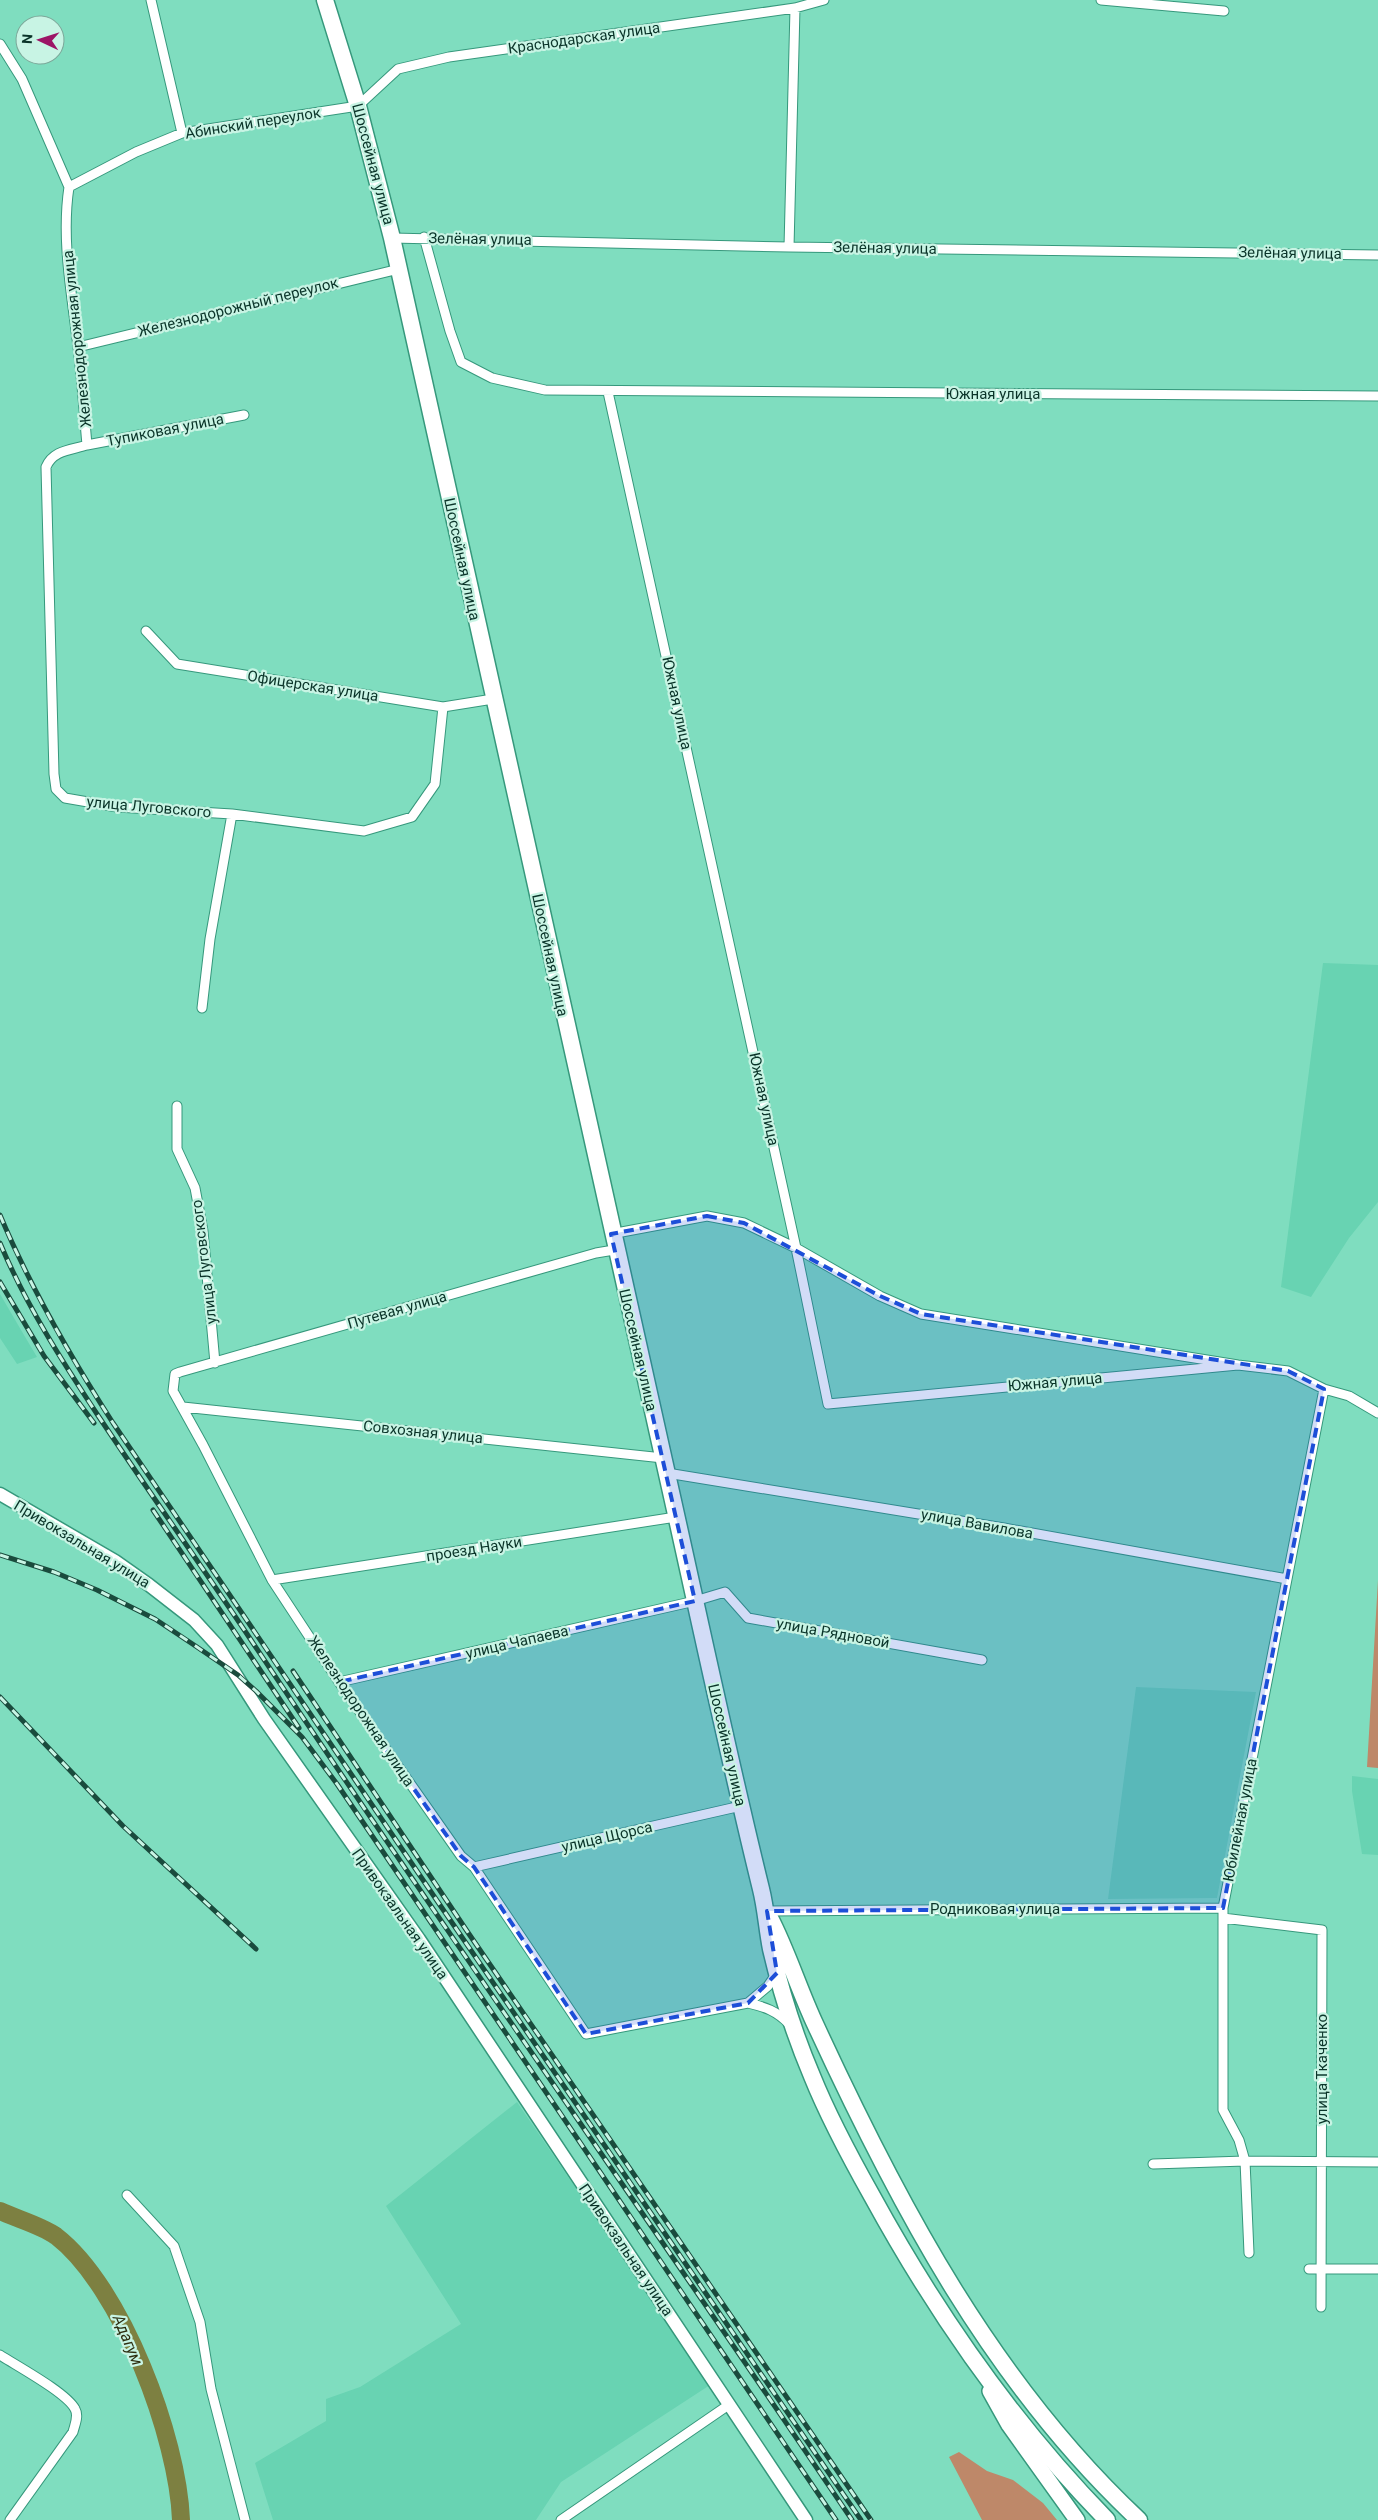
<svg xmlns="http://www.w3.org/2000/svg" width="1378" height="2520" viewBox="0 0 1378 2520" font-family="Roboto,sans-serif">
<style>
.built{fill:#68d3b2}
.green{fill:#be8869}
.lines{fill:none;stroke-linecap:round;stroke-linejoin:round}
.river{stroke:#7d8041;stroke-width:18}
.street-casing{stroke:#36987c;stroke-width:11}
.secondary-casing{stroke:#36987c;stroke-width:15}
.primary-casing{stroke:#36987c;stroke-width:18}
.highway-casing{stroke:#36987c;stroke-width:19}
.street{stroke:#fff;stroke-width:9}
.secondary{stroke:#fff;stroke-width:12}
.primary{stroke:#fff;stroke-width:15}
.highway{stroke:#fff;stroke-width:16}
.rail-casing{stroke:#1a4b3d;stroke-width:5}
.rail{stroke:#c8f4e4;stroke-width:3;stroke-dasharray:9;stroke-linecap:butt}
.marked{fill:#1d4ed8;fill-opacity:0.2;stroke:#1d4ed8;stroke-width:4;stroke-dasharray:10 6;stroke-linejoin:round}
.labels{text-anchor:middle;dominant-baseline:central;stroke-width:4.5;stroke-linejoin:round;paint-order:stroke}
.street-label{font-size:15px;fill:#0a3429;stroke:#c8f4e4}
.water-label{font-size:16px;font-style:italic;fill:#2d2e11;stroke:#c8f4e4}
</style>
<rect width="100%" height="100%" fill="#7fddbf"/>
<!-- built -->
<path class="built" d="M1323,963L1378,965V1202L1349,1238L1311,1297L1281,1287Z
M0,1294L21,1330L37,1357L17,1364L0,1338Z
M1136,1687L1256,1692L1217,1898L1108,1899Z
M1352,1776L1378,1779V1855L1362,1854L1352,1791Z
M517,2102L710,2385L561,2482L536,2520H273L255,2463L326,2421V2399L360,2387L461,2324L386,2206Z"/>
<!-- green -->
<path class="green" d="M1378,1580V1768L1367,1767Z
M959,2452L987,2471L1013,2480L1043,2503L1057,2520H982L949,2457Z"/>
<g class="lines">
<!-- river -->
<path class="river" d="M0,2211C17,2219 40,2225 56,2236C122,2287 178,2438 181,2520"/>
<defs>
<path id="street" d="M151,0L182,133
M1101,0L1224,11
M0,44L22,79L69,187C61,240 72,294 78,347C82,379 84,412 87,445C71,450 53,450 46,467L54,774L56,789L65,798L117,807L232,814
M69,187L136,152L182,133L358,106L398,69L449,57L795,8L824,0
M424,237L450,331L461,362L492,378L545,390L1378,396
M392,238L789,247L1378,255
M789,247L795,8
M78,347L399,269
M608,392L796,1248L828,1404L1238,1365
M87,445L244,415
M146,631L177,664L443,707L493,699
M202,1008L210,939L232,814L364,831L412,817L435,784L443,707
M177,1106V1149L195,1188L203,1231L215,1363
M611,1234L707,1216L744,1223L796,1248L880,1296L921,1314L1238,1365L1288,1371L1324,1389L1349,1396L1378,1413
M614,1250L596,1253L180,1372L175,1374L173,1391L203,1445L272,1580L339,1682L461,1856L474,1867L586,2034L748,2003L768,1986L777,1973
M183,1407L663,1458
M667,1473L1004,1528L1287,1579
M272,1580L676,1517
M339,1682L695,1601L725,1592L748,1618L982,1660
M474,1867L741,1806
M767,1911L1223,1908
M1223,1918L1322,1930L1321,2307
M748,2003C765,2007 777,2011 789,2024
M1153,2164L1245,2161L1378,2162
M127,2195L174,2246L200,2322L211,2389L245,2520
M1249,2253L1245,2161L1239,2140L1223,2110V1908L1324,1389
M1309,2269H1378
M0,2355C17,2366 67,2393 75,2409C79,2416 75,2424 73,2432L10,2520
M561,2520L730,2404"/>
<path id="secondary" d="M0,1494L115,1561L149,1585L194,1620L217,1645L264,1719L419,1939L806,2520"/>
<path id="primary" d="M990,2391L1009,2425L1077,2520"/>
<path id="highway" d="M325,0L358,106L392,238C481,651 573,1063 667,1474C698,1612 727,1751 761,1889C766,1909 767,1929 771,1949C781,1992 795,2036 812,2076C829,2118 850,2157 872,2196C936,2313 1014,2425 1107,2520
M770,1918C788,1953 799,1990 816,2026C898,2204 993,2384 1139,2520"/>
</defs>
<!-- street casing -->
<use href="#street" class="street-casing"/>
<!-- secondary casing -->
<use href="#secondary" class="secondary-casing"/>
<!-- primary casing -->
<use href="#primary" class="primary-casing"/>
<!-- highway casing -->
<use href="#highway" class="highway-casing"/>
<!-- street -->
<use href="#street" class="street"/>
<!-- secondary -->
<use href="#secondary" class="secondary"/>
<!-- primary -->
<use href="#primary" class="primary"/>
<!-- highway -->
<use href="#highway" class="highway"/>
<defs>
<path id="rail" d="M0,1215C31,1289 70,1356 113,1423L442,1908L861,2520
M0,1243C26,1305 62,1361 99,1417C149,1492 201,1565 251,1640C448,1936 653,2225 852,2520
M0,1282L44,1356L94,1423
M153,1510L299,1728
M0,1555L54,1572L97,1590L155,1619L197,1647L238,1675L256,1691L302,1737L337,1784L836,2520
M293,1671L469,1934L871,2520
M0,1697L123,1826L256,1949"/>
</defs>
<!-- rail casing -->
<use href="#rail" class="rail-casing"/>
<!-- rail -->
<use href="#rail" class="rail"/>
</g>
<!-- marked area -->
<path class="marked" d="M707,1216L744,1223L880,1296L921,1314L1288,1371L1324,1389L1223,1908L767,1911L777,1973L748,2003L586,2034L474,1867L461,1856L339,1682L695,1601L611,1234Z"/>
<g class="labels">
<!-- street labels -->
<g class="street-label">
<text transform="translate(584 38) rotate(-8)">Краснодарская улица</text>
<text transform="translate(253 123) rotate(-9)">Абинский переулок</text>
<text transform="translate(373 164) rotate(75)">Шоссейная улица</text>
<text transform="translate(480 239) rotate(1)">Зелёная улица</text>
<text transform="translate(885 248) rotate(1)">Зелёная улица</text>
<text transform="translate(1290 253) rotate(1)">Зелёная улица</text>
<text transform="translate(238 307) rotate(-14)">Железнодорожный переулок</text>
<text transform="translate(77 339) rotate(-96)">Железнодорожная улица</text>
<text x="993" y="394">Южная улица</text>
<text transform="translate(165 430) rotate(-11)">Тупиковая улица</text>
<text transform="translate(462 559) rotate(78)">Шоссейная улица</text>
<text transform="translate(313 686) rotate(9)">Офицерская улица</text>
<text transform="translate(677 703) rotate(78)">Южная улица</text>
<text transform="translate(149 807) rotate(5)">улица Луговского</text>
<text transform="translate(550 955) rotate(78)">Шоссейная улица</text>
<text transform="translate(764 1099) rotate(78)">Южная улица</text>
<text transform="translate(204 1262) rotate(-97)">улица Луговского</text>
<text transform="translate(397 1310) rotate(-16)">Путевая улица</text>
<text transform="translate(638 1350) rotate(77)">Шоссейная улица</text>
<text transform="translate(1055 1382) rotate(-5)">Южная улица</text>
<text transform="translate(423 1432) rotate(6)">Совхозная улица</text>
<text transform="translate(977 1524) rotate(10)">улица Вавилова</text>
<text transform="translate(82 1544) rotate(31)">Привокзальная улица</text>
<text transform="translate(474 1549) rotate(-9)">проезд Науки</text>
<text transform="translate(833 1633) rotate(10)">улица Рядновой</text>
<text transform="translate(517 1642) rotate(-13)">улица Чапаева</text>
<text transform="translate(361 1711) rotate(56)">Железнодорожная улица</text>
<text transform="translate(727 1745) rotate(77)">Шоссейная улица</text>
<text transform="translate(1240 1820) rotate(-79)">Юбилейная улица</text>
<text transform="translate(607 1837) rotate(-13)">улица Щорса</text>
<text x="995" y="1909">Родниковая улица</text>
<text transform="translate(400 1914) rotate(55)">Привокзальная улица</text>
<text transform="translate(1322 2069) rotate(-90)">улица Ткаченко</text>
<text transform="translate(626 2250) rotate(56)">Привокзальная улица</text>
</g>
<!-- water labels -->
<g class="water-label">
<text transform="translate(128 2340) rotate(67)">Адагум</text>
</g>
</g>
<!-- north arrow -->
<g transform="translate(40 40) rotate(274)"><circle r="24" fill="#c8f4e4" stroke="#7ca799"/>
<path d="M0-4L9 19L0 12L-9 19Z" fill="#9c1566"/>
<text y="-8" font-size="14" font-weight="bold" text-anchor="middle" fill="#0a3429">N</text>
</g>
</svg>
